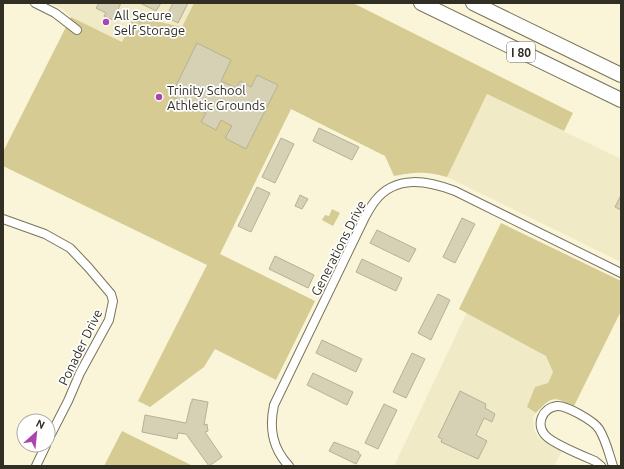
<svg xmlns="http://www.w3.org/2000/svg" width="624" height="469" viewBox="0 0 624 469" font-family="Ubuntu,sans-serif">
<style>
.built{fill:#f0eac7}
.green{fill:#d5cb93}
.building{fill:#d6d1b5;stroke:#b6b196}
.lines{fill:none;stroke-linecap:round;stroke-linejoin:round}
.street-casing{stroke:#78745b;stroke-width:10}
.highway-casing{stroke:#78745b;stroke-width:16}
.street{stroke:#fff;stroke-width:8}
.highway{stroke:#fff;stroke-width:14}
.poi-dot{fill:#aa46ab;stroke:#fff;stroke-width:1.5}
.labels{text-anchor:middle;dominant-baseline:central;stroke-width:3.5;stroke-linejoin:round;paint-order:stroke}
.shield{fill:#fff;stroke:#6f6d66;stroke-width:1}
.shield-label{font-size:12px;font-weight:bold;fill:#312f24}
.poi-label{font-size:13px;fill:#312f24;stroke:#fff;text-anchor:start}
.street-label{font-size:13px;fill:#312f24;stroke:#fff}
</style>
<rect width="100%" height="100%" fill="#faf5d8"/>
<!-- built -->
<path class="built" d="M49,3H194L182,27L134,16L122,42L71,17L62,9Z
M487,94L621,159V262L447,177Z
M467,312L546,356L553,372L548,383L527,407L536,413L533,417L534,430L538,437L543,441L562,451L554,466H394Z"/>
<!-- green -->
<path class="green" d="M194,3H353L573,113L564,131L487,94L447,177C425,171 415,172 394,176L385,156L291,109L220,254L315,301L276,380L215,349L204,367L150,407L138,401L207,265L3,166V152L71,17L122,42L134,16L182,27Z
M332,209L340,213L333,226L322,220L325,215L329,216Z
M501,223L621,281V311L574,406C553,397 553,395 536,413L527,407L535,387L548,383L553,372L546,356L459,309Z
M122,431L193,466H104Z"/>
<!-- building -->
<path class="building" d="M99,3H121L113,20L104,16L106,13L96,8Z
M140,3H161L156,11Z
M173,3H188L178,23L166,17Z
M197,43L231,60L221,81L236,88L240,81L251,87L257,75L278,85L246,149L225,138L232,126L221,120L216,130L201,122L206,113L171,96Z
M319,128L359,147L352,160L313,141Z
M281,138L294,144L275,183L262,177Z
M257,187L270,193L251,232L238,226Z
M300,195L308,199L302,209L295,206Z
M621,195V210L615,207Z
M462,218L475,224L455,263L443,257Z
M377,230L416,249L409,262L370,243Z
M275,256L314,275L308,288L269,269Z
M362,259L402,278L396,291L356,272Z
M438,294L450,300L431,340L418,333Z
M322,340L362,359L356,372L316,353Z
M412,353L425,359L406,398L393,392Z
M313,373L353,392L347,405L307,385Z
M460,391L486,404L485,408L495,414L492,422L484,418L476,435L487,441L478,459L441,442L442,439L438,437Z
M192,399L208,402L204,425L207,424L208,431L205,432L222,457L209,466L186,434L178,433L177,439L142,432L145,415L186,423L191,402H192Z
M384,404L397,410L378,449L365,443Z
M334,442L359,452L358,453L361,455L356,464L329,451Z"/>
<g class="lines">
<defs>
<path id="street" d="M35,3L55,13L77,30
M3,219L45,234L70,248L88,267L111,294L113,301L109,320L80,373L68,401L48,440
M36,466L46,445
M289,466C272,448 269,428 274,405L365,217C368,212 371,206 375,201C396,174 428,181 455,191L621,273
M601,466L595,461C583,456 554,444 546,436C535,425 542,408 557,406C566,405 594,421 599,429C606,440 609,454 613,466"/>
<path id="highway" d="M421,3L621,100
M473,3L621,75"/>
</defs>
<!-- street casing -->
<use href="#street" class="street-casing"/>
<!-- highway casing -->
<use href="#highway" class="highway-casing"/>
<!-- street -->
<use href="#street" class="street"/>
<!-- highway -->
<use href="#highway" class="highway"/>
</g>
<!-- markers -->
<g class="poi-dot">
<circle cx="106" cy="22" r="4"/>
<circle cx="159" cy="97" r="4"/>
</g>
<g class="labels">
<!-- shield labels -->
<rect class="shield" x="507" y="42" width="28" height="20" rx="3"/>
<g class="shield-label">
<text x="521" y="52">I 80</text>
</g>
<!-- poi labels -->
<g class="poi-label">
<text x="114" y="15">All Secure<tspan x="114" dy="15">Self Storage</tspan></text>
<text x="167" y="90">Trinity School<tspan x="167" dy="15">Athletic Grounds</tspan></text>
</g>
<!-- street labels -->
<g class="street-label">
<text transform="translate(338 248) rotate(-63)">Generations Drive</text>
<text transform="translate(80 347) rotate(-64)">Ponader Drive</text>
</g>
</g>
<!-- border -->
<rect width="624" height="469" fill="none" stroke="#312f24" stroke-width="8"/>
<!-- north arrow -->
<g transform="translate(36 433) rotate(27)"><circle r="19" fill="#ffffff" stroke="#adaca7"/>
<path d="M0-3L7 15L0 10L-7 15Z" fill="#aa46ab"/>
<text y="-6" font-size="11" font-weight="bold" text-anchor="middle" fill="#312f24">N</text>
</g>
</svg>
